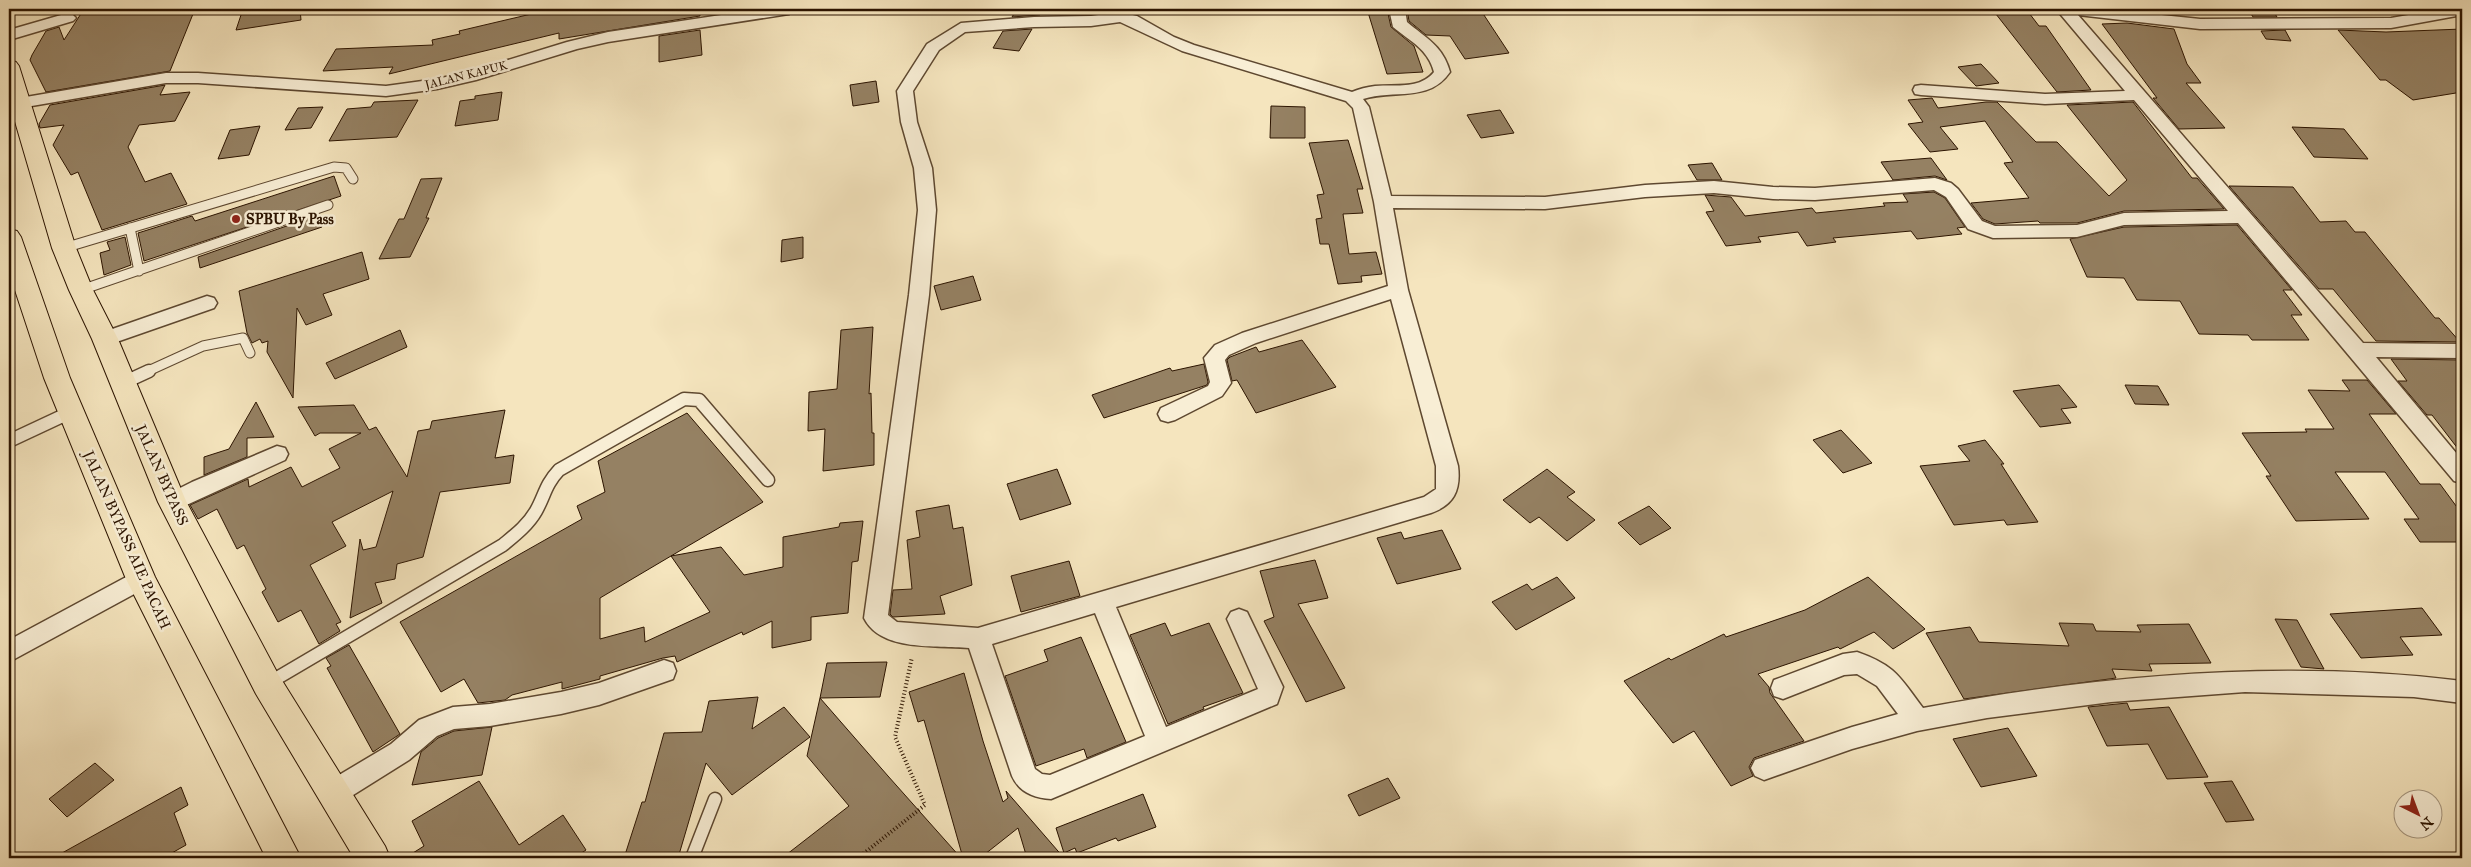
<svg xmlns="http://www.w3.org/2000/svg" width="2471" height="867" viewBox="0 0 2471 867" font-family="'IM FELL Great Primer',serif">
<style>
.building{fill:#958163;stroke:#2c1400;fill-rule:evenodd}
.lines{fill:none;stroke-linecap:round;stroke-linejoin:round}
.service-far1-casing{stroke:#5e4830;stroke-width:11}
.service-casing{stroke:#5e4830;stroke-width:15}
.minor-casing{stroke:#5e4830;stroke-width:3}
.trunk-casing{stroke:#2c1400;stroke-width:2}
.path{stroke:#2c1400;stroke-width:4;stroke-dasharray:1 2.5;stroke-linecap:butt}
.service-far1{stroke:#f8eed5;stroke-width:9}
.service{stroke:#f8eed5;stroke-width:12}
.minor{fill:#f8eed5;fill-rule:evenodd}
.trunk{fill:#f5e5be;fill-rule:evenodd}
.poi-dot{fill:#8f2418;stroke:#f8eed5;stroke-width:2}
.labels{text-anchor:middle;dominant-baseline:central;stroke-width:5;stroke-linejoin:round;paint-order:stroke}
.far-street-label{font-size:12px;fill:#2c1400;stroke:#f8eed5}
.poi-label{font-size:15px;font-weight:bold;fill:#2c1400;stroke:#f8eed5;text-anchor:start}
.street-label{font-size:15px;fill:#2c1400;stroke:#f8eed5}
</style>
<rect width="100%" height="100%" fill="#f5e5be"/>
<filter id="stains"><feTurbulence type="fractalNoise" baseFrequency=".004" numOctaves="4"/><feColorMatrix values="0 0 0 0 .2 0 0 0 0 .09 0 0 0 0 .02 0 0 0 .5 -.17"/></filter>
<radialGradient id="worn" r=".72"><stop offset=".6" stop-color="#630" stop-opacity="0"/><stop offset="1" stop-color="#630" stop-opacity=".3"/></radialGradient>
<!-- building -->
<path class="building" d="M84,9H195L170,71L46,92L30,60L32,55L46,31L59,27L64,40Z
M243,9H300L301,20L236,30Z
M544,9H699L700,16L559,39V33L389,74L393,67L323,71L336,49L433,45L432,40L460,34L459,31L544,11Z
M1017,9H1044L1040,15L1012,17Z
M1367,9H1387L1391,27L1414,46L1423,72L1387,74Z
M1407,9H1480L1509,53L1465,59L1450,36L1426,35L1409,21Z
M1992,9H2026L2039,26H2046L2091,90L2057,92Z
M2248,9H2272L2277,17H2253Z
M2127,23L2174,29L2187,64L2201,83H2186L2225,128L2179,129L2153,98H2157L2102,24Z
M1032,29L1019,51L993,48L1003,31Z
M2462,29V92L2413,100L2386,80H2380L2338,30L2386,32Z
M700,30L702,55L659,62V36Z
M2285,30L2291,41L2266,39L2261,31Z
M1981,64L1999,83L1976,86L1958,67Z
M876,81L879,102L853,106L850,85Z
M165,85L160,95L190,92L175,121L139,125L128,147L145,182L171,173L187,204L102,230L78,172L71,175L53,145L64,125L40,128L39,124L50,105Z
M502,92L498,120L455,126L460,101L475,99V96Z
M1932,98L1938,108L1986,102H1997L2036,142H2057L2109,196L2127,180L2067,105L2133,102L2192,178H2197L2224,209L2124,211L2077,223H2040L2038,221L1995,224L1983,219L1971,203L2029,198L2004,163L2013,162L1985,121L1940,127L1958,149L1930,152L1908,124L1923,122L1908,100Z
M418,100L397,137L329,141L347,109L371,107L374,102Z
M1271,106L1305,107V138H1270Z
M323,107L311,128L285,130L298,108Z
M1500,110L1514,133L1481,138L1467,115Z
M260,126L249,155L218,159L230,130Z
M2292,127L2344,129L2368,159L2314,157Z
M1348,140L1363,189H1357L1363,213L1343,214L1349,254L1376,252L1382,274L1361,276L1362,282L1338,284L1329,244H1320L1316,219L1322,218L1317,195L1324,194L1309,143Z
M1931,158L1947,180L1935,176L1893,180L1881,162Z
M1712,163L1722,180H1697L1688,165Z
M334,176L341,196L144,261L138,233L192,216L195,221Z
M442,178L426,218H429L410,257L379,259L399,219H404L421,179Z
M2229,186L2293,187L2320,222L2346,221L2355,232H2365L2435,318H2439L2460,342L2376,341L2333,289H2319Z
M1934,192L1945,198L1965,227L1957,228L1962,234L1917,239L1911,231L1833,238L1836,242L1807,246L1798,232L1758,237L1761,242L1726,246L1706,212L1714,211L1705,195L1731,197L1745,216L1812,208L1816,213L1885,206L1883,203L1908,202L1903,194Z
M318,215L322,227L200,268L198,257Z
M2237,225L2292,290H2283L2302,315H2291L2309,340H2252L2248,335L2199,334L2180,301L2137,300L2124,278L2087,277L2070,239L2124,227Z
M125,237L131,265L104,275L100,253L110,250L107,242Z
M803,237V258L781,262L782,240Z
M362,252L369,279L323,294L332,315L306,325L297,308L293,398L267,352L268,341L262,343L260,339L252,343L247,333L239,291Z
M973,276L981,300L941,310L934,286Z
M873,327L869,394L871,393L872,433H874V465L823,471L825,429L808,431L809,392L837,389L841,330Z
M400,330L407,347L335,379L326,363Z
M1302,340L1336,387L1256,413L1237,380L1232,381L1227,360L1230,357L1256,347L1259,352Z
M2391,359L2462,360V454L2432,415H2427L2398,381H2407Z
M1204,364L1208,382L1207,385L1104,418L1092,395L1170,368L1172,371Z
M2342,380H2367L2396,414H2369L2420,484H2440L2462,514V542H2420L2404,519H2419L2385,472H2335L2369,519L2296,521L2266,476H2271L2242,433L2307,432L2305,429H2334L2308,390L2350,391Z
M2059,385L2077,407L2061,409L2071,423L2040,427L2013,391Z
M2125,385L2158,386L2169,405L2135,404Z
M256,402L274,437L247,438V457L204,475V457L229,449Z
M354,405L369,430L376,427L407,477L418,431L430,429L432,421L505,410L495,458L514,455L510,483L440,492L423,557L397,564L395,579L375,583L382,603L350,618L360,539L363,550L376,547L393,491L332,522L346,546L310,565L341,622L336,624L340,631L319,644L301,610L278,622L262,592L266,589L244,545L237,549L217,509L198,519L190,505L248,479L249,487L291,467L302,487L340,468L329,449L361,433H320L315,436L298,407Z
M687,413L763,502L671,556L721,547L744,575L783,567V537L839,527L840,523L863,521L858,561L852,562L848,613L811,617V640L772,648V621L743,635L742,632L677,662L675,656L663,658L600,676V679L562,689V682L512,695L505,700L478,703L464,679L441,692L400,622L582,519L577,506L605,492L598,461ZM671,556L710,612L645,642L644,627L600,639V598Z
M1841,430L1872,463L1843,473L1813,440Z
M1985,440L2004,464H2001L2038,522L2007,525L2004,520L1954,525L1920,466L1970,461L1958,446Z
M1057,469L1071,504L1020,520L1007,484Z
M1547,469L1575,492L1567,497L1595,520L1567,541L1539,517L1530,523L1503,500Z
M949,505L953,529L963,527L972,585L940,596L945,614L893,617L890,614L893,590L912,589L907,540L920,537L916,511Z
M1649,506L1671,528L1640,545L1618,523Z
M1442,530L1461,569L1397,584L1377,538L1401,532L1404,539Z
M1315,560L1328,598L1298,604L1345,688L1306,702L1264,621L1274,617L1260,571Z
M1069,561L1080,596L1021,612L1011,576Z
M1557,577L1575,598L1516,630L1492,602L1527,584L1532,590Z
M1868,577L1925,629L1893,649L1874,632L1840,649L1838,647L1758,674L1769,687L1770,693L1804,741L1754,758L1749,767L1753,776L1731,786L1694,731L1673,743L1624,681L1669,658L1671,660L1724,634L1726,637L1805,610Z
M2422,608L2442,635L2400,637L2413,655L2361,658L2330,614Z
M2275,619L2297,620L2324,669L2301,667Z
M1165,623L1171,636L1209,623L1243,693L1203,707L1204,709L1168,724L1130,635Z
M2059,623L2093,624L2096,631L2141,632L2137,625L2189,624L2211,663L2149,664L2152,671L2112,669L2116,678L1964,699L1926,633L1970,627L1979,642L2069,646Z
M1081,637L1126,742L1087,758L1084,749L1036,766L1005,676L1048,661L1044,650Z
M349,645L400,734L373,752L327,668L331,666L326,658Z
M887,662L880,697L820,698L827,663Z
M964,673L983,741L1003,802L1008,798L1006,791L1064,858H1027L1018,828L980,858H963L924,720L918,722L909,692Z
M758,697L752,729L784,707L810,737L732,795L706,763L678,858H624L642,802H645L664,733L702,732L709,701Z
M820,698L888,776L961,858H782L849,806L807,756Z
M2127,703L2130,710L2169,707L2208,777L2167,779L2148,744L2107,746L2088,707Z
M492,727L482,775L412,785L421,752L438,738L454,731Z
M2008,728L2037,776L1981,787L1953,739Z
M95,763L114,780L67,817L49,799Z
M1388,778L1400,798L1359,816L1348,795Z
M479,781L519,845L563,815L586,850L574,858H405L424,846L412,821Z
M2232,781L2254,820L2226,822L2204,783Z
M181,787L188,805L174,813L186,845L163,858H53Z
M1143,794L1156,827L1118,841L1116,838L1077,853L1075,848L1064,853L1056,828Z"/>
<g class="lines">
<defs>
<path id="service-far1" d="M130,228L139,271
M64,248L334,167L346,168L353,179
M81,290L328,205
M146,372L203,346L243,338L250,353"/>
<path id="service" d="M123,383L149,371
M9,441L71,412
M267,684L503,545C515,535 528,525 536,511C545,495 545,485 559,470L684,399L699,400L768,480
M692,858L715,799"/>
<path id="minor" d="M761,9H797L789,14L608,42L577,49L476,80L437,89L386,96L198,83H166L20,108L14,107L12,103L14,99L20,98L166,73H198L386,86L437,79L472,71L567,42L608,32Z
M1389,9H1405L1407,22C1426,38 1443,46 1450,72C1429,103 1394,89 1363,99L1369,107L1391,196L1545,197L1645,185L1714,181L1773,187L1815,188L1935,178L1951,183L1958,189L1982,221L1995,226L2077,225L2124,213L2228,211L2134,100L2045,104L1921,95L1915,94L1913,90L1915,86L1921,85L2045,94L2125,91L2056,9H2104L2200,19L2391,18L2443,9H2462V15L2391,28L2200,29L2078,15L2363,343L2462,344V358L2376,357L2462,460V483L2454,481L2238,223L2124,225L2077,237L1993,238L1968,229L1946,197L1934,190L1815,200L1773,199L1714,193L1645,197L1545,209L1393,208L1408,290L1458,466C1461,490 1454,505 1431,513L1116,607L1166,727L1258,689L1227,619L1231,612L1239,609L1247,612L1283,687L1277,704L1051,799C1034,798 1019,792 1012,776L969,648C936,645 881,652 864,618L909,295L918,210L914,168L901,122L897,91L927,44L961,23L1034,17L1091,16L1120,12L1137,16L1174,37L1194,45L1352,92C1359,89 1367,87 1375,86C1396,84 1419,90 1434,72C1428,49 1411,42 1393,27ZM1120,22L1182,51L1346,101L1353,108L1374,202L1388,286L1242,333L1215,345L1204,358L1210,382L1208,386L1161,408L1158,414L1161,420L1168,422L1175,420L1222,396L1231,383L1225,360L1229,355L1256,343L1391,299L1436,466V489L1424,497L978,628L897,622L888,615L929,295L936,210L932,168L917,122L913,91L939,50L965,32L1034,27L1091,26ZM1095,613L1145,736L1050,775L1042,774L1035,769L992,644Z
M68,13L73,15L76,18L73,21L9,40V30Z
M207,296L214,298L217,303L214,308L105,346L98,344L95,339L98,334Z
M277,446L285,448L288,454L285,460L180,508L172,511L164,508L161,502L164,496L192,482Z
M141,569L149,572L153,579L149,586L9,662V640Z
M1857,652C1896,666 1899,676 1923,708C2100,675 2283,659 2462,681V703L2414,697L2245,692L2111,702L1987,718L1917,731L1852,749L1764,780L1755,776L1751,768L1755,760L1852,727L1898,714L1877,686L1857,674L1844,675L1783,699L1774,696L1771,688L1774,680L1843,654Z
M664,660L673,663L676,671L673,679L599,705L561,714L490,726L454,729L437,736L409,760L342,802L333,805L324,802L320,793L324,784L391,744L419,720L453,707L490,704L561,692L599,683Z"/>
<path id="trunk" d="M9,60L16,62L19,66L76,248L93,290L118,339L186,501L278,674L385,846L390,858H354L256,694L158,502L92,339L69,290L52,248L9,101Z
M9,229L17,231L21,237L70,378L155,577L301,858H266L126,579L44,378L9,272Z"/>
</defs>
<!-- service-far1 casing -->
<use href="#service-far1" class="service-far1-casing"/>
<!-- service casing -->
<use href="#service" class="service-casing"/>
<!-- minor casing -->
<use href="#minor" class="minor-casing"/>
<!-- trunk casing -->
<use href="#trunk" class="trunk-casing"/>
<!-- path -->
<path class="path" d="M858,858L925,805L895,737L912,657"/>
<!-- service-far1 -->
<use href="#service-far1" class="service-far1"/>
<!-- service -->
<use href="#service" class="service"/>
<!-- minor -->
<use href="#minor" class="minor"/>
<!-- trunk -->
<use href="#trunk" class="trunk"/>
</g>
<!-- markers -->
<circle class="poi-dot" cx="236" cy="219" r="5"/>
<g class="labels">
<!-- far-street labels -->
<g class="far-street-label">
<text transform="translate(466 75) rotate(-14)">JALAN KAPUK</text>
</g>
<!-- poi labels -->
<g class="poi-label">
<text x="246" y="219">SPBU By Pass</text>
</g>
<!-- street labels -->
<g class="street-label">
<text transform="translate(162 475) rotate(66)">JALAN BYPASS</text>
<text transform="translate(127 540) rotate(66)">JALAN BYPASS AIE PACAH</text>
</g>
</g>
<!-- margin -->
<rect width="2471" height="867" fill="none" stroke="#f5e5be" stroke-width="30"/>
<rect x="10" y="10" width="2451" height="847" fill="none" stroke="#2c1400" stroke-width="2.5"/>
<rect x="15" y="15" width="2441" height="837" fill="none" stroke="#2c1400"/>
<!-- north arrow -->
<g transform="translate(2418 814) rotate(138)"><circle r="24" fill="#f8eed5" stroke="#a69780"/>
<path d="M0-4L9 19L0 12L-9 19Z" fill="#8f2418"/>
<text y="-8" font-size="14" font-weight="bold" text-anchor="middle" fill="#2c1400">N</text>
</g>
<rect width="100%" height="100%" filter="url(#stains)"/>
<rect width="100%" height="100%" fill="url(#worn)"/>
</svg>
